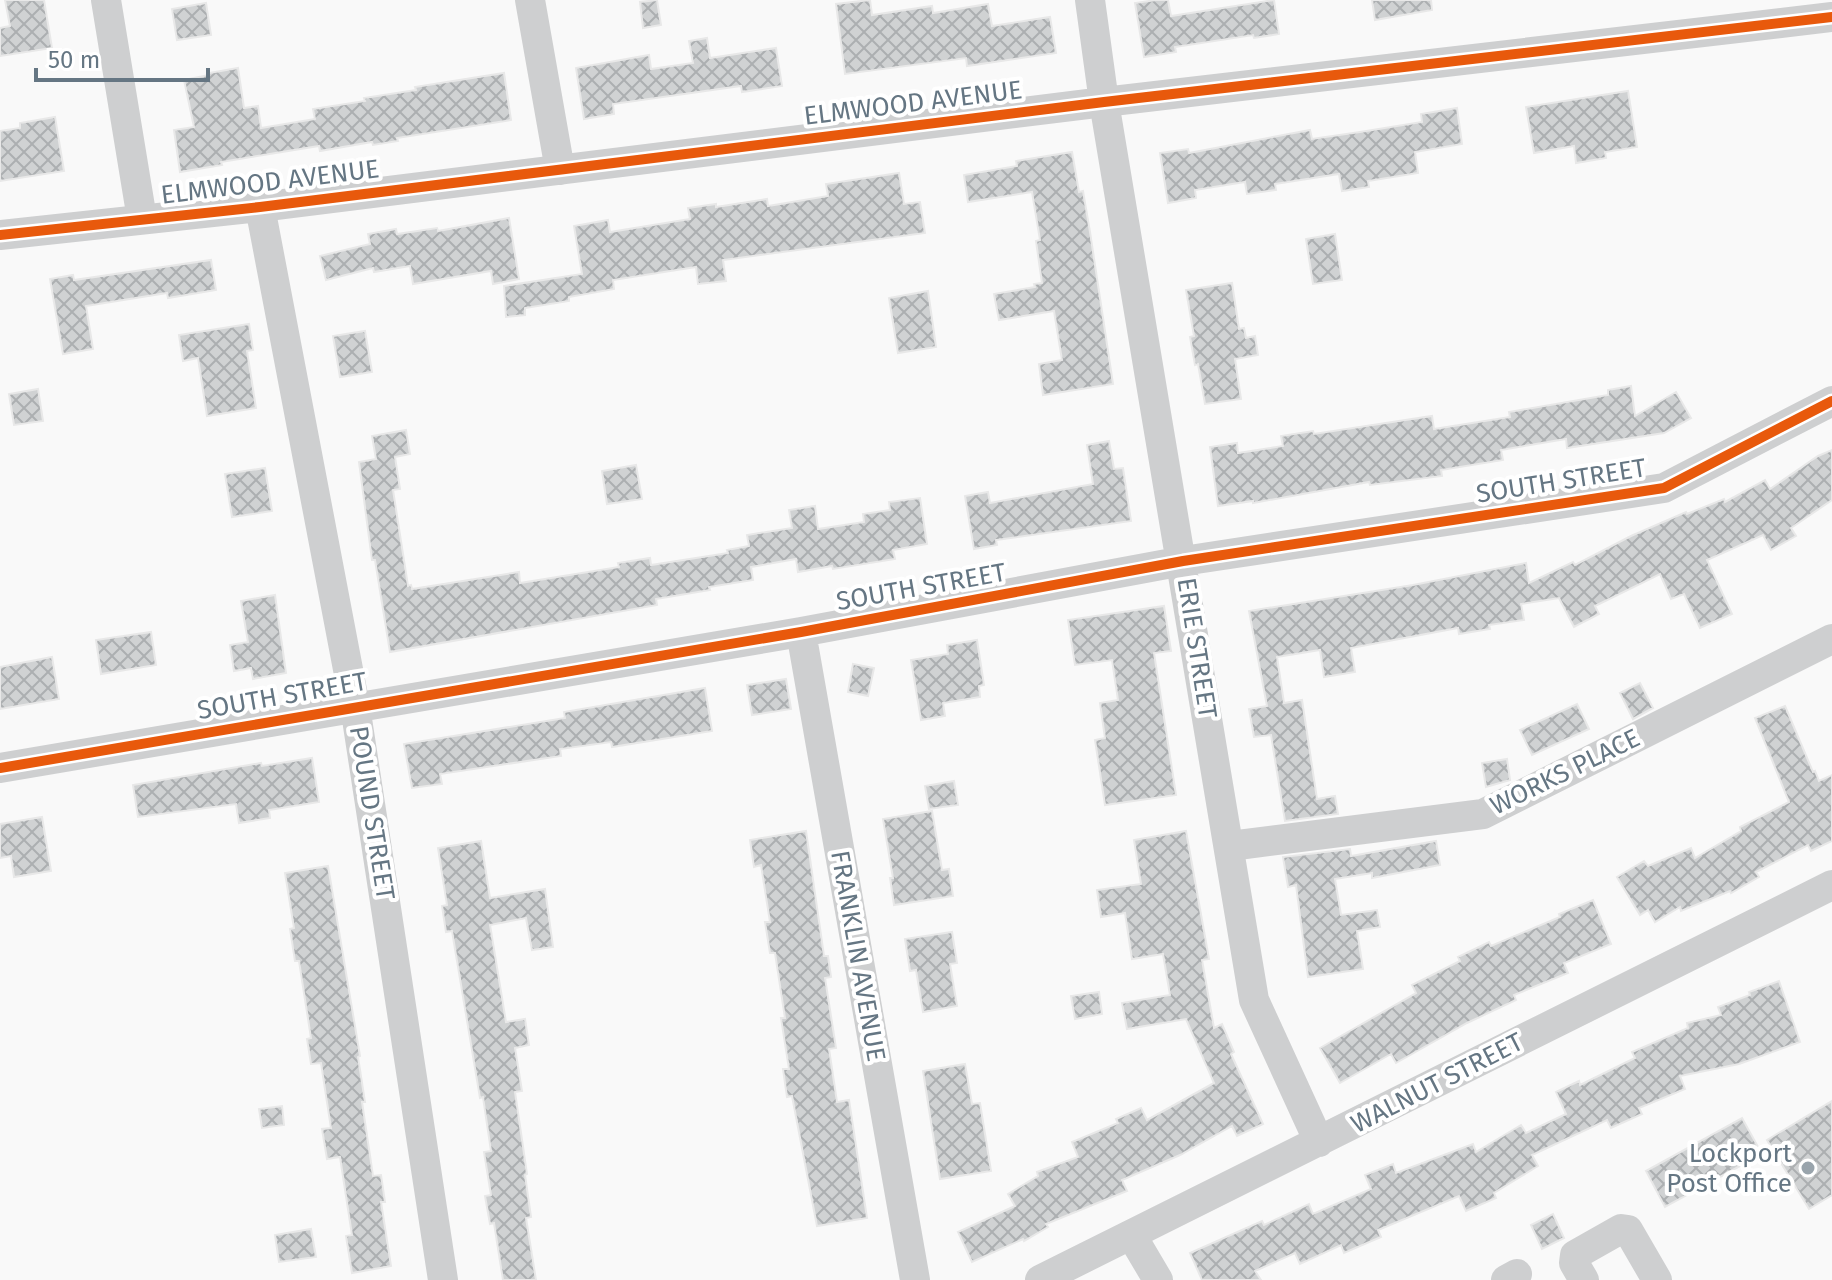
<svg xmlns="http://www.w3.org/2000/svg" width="1832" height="1280" viewBox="0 0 1832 1280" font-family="'Fira Sans',sans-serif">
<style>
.building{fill:url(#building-cross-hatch);stroke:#e8e8e8;stroke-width:2}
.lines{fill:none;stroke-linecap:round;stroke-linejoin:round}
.minor{stroke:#cecfd0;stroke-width:30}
.cycleway-casing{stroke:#fff;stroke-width:15}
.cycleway{stroke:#e8590c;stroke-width:10}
.poi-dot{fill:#99a4ac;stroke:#fff;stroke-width:3}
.labels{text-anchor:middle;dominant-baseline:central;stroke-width:8;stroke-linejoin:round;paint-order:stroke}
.street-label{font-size:26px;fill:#657683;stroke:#fff}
.poi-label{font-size:26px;fill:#657683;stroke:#fff;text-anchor:end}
</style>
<defs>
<pattern id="building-cross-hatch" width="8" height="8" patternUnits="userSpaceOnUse" patternTransform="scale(2)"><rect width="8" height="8" fill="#d0d2d3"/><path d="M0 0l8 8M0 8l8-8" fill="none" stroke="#acafb1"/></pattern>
</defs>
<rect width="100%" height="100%" fill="#f9f9f9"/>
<!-- building -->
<path class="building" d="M5,0H44L52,48L0,56V28L10,26Z
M657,0L661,25L643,28L640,2Z
M870,0L872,15L932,6L933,13L988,4L992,26L1050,17L1056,53L967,66L966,58L845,74L836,4Z
M1156,0H1168L1171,16L1274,0L1279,34L1254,38L1253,35L1175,47L1176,52L1144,57L1135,3Z
M1372,0H1431L1432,10L1375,20Z
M206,3L211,35L177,40L172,9Z
M707,38L710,58L776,48L782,86L742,92L741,86L613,104L614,114L584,119L576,68L649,55L651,69L693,63L689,41Z
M238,68L244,108L258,106L261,128L315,119L313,109L365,101L364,98L416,90L415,87L504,73L511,120L397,138L398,141L373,145L372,142L320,151L319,146L282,152L221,162L222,165L180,172L174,130L194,127L184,80L209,75V73Z
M1628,91L1637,147L1605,152L1606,158L1576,163L1574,146L1534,153L1526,107Z
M1457,108L1462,144L1415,152L1418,173L1368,181L1369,187L1342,191L1339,174L1275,184L1276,190L1247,194L1245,182L1195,190L1196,198L1168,203L1160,153L1188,149L1189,153L1310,130L1312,139L1360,132L1422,122L1421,114Z
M55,117L64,171L0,181V131L20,128V123Z
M1072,152L1079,192L1083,191L1090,232L1113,384L1043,395L1039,364L1062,360L1054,311L999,320L994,294L1035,287L1034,284L1042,283L1036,241L1040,240L1032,192L968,202L964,175L1017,166L1016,161Z
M899,173L904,204L920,202L925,233L723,260L726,281L698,284L696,267L613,280L614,289L569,297V301L525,308V315L506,317L504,286L582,274L574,226L608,220L610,232L690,219L688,208L716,204V207L767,199L768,206L828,196L826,184Z
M509,218L519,279L493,284L491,271L413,284L410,266L374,272L373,268L326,280L320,256L370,244L368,234L396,229L397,234L437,228L438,231Z
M1335,234L1342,280L1313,284L1306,239Z
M211,260L216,290L168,298L167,293L86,306L93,349L63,354L50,279L73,275L74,280Z
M1232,283L1239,329L1244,328L1246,338L1255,336L1258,355L1235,359L1241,399L1205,404L1198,364L1195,365L1190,337L1194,336L1186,290Z
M928,291L936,347L898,353L889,298Z
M249,324L253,350L247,351L256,408L207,416L198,358L183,361L179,335Z
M365,331L372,372L340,377L333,336Z
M1631,386L1635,416L1676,392L1691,418L1664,433L1567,448L1566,439L1501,450L1503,460L1441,470L1442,476L1370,485L1369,482L1253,503V501L1218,506L1210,447L1237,443L1238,453L1283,446L1281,436L1313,431L1314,434L1432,416L1434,429L1510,417L1509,412L1608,395V390Z
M38,389L43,421L14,425L9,394Z
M406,430L410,454L395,457L400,489L393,490L408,586L411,585L412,589L519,572L520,583L619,567L618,563L650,558L651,565L728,553L727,550L749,546L747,535L792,528L789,510L815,506L818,529L864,522L863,514L890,510L889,502L920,498L927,544L893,550L895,559L833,569L832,566L798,572L796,559L751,567L753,580L709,587L710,590L656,599L657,605L390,652L375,560H372L359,462L376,459L372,436Z
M1109,441L1114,469L1123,468L1131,521L996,540L997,545L974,549L965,496L988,492L990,503L1093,484L1087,445Z
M1832,450V500L1791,528L1796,536L1771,550L1763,535L1707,560L1732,614L1700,628L1684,594L1671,599L1660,574L1595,606L1599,614L1574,627L1559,598L1521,604L1524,620L1489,625L1490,629L1459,634L1458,628L1351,648L1355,672L1324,677L1320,650L1277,657L1284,703L1302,700L1317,799L1335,796L1338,814L1285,821L1271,735L1254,737L1249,709L1267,706L1249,611L1413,585L1526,563L1529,583L1573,562L1575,565L1631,536L1686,512L1687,514L1724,499L1725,502L1765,480L1770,489L1818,456Z
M636,465L642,499L607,504L602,471Z
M265,468L272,511L232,517L225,474Z
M275,595L286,673L253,679L251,668L234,671L230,645L248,642L241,601Z
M1164,606L1171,651L1154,653L1176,795L1105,805L1095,740L1105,738L1100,703L1118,700L1112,660L1075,665L1068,620Z
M151,632L156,665L101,674L96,640Z
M977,640L984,685L979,686L980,697L943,703L945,716L921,720L911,660L948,654L947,645Z
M52,657L59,699L0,709V667Z
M853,664L874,668L868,696L848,692Z
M786,679L791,709L752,715L747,685Z
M1640,683L1653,708L1633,719L1620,693Z
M705,688L712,731L612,747L611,742L560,749L561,756L440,774L442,784L412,788L404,744L565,718L564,712Z
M1577,704L1589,729L1532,755L1520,730Z
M1785,706L1813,772L1815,771L1819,781L1832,775V841L1811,851L1808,845L1756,872L1759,877L1731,893L1730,891L1681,911L1680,907L1655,922L1648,910L1640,915L1617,877L1644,861L1648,866L1691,848L1695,858L1741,831L1740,827L1789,802L1755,718Z
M312,758L319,802L269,810L270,818L239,823L236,804L138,817L133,785L261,763L262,766Z
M1507,759L1510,780L1486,787L1482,763Z
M954,781L958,805L929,809L925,786Z
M932,811L942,870L949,869L953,896L894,905L890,878H893L883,819Z
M42,817L51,871L14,877L11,856L0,858V824Z
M806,831L824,956H828L831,977L825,978L836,1048L829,1049L837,1102L849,1100L867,1218L817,1226L792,1096L787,1097L783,1069H789L781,1018H785L775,953H770L765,922H770L761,865L754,867L750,840Z
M1186,831L1209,959L1202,960L1214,1028L1222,1024L1234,1052L1231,1054L1263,1124L1237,1136L1232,1126L1180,1155L1122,1180L1127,1191L1046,1224L1048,1227L1024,1241L1023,1239L972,1262L958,1232L1015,1206L1008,1194L1038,1176L1037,1172L1078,1157L1072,1142L1118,1123L1116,1119L1141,1108L1147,1120L1214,1083L1186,1019L1127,1029L1122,1003L1170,995L1163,954L1132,959L1125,913L1101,917L1097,890L1141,884L1134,840Z
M481,841L490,898L545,889L553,947L532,950L526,918L490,925L506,1022L525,1019L529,1045L515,1048L522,1091L515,1092L527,1174L525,1175L531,1217L526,1218L536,1280H503L494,1223L490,1224L485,1196L491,1195L484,1152L491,1151L483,1097L480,1098L452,931L446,932L442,906L447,905L438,848Z
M1436,841L1440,865L1372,878V873L1335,879L1341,915L1377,910L1380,927L1357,931L1363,969L1308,977L1296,885L1288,887L1283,857L1350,849L1351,856Z
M328,866L360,1056L358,1057L365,1102H362L373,1176L381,1175L385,1202H381L391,1266L352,1273L346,1236L352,1235L340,1157L327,1159L322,1129L331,1128L321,1063L311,1064L307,1039L311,1038L299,961H295L290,929L294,928L285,873Z
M1593,900L1611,944L1564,963L1568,973L1514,995L1516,1000L1467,1023L1396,1063L1391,1054L1340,1083L1320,1048L1416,993L1412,985L1460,961L1458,957L1489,942L1491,946L1560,917L1559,914Z
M952,932L957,963L950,964L957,1006L923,1012L916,970L910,971L905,939Z
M1779,981L1800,1042L1739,1064L1680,1076L1685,1089L1639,1108L1642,1114L1611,1128L1607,1120L1532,1155L1538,1166L1494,1193L1496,1198L1466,1211L1459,1196L1378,1230L1381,1237L1344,1253L1341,1245L1300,1264L1295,1253L1255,1271L1261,1280H1202L1190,1253L1262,1221L1264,1225L1309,1204L1313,1214L1371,1189L1365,1175L1393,1164L1396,1173L1473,1144L1476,1152L1521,1125L1526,1133L1566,1114L1556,1092L1579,1081L1580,1085L1635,1058L1632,1052L1688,1028L1687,1023L1721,1015L1718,1007L1750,995L1749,992Z
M1099,992L1102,1014L1075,1019L1071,996Z
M965,1064L972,1104L980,1103L991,1171L940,1179L923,1071Z
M1832,1101V1195L1809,1209L1767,1140Z
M282,1106L284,1125L262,1128L259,1109Z
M1742,1118L1762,1154L1665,1207L1646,1171Z
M1553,1214L1564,1238L1542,1249L1531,1225Z
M311,1229L316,1257L279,1262L275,1235Z"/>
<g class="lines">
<!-- minor -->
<path class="minor" d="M106,0L142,219
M530,0L560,170
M1090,0L1104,102L1254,1000L1319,1142
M260,207L355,706L443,1280
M0,235L260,207L1104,102L1832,17
M801,632L915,1280
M0,768L801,632L1183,561L1664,488L1832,401
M1230,846L1483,814L1832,639
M1132,1236L1158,1280
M1040,1280L1832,885
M1506,1280L1517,1274
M1584,1280L1574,1263L1575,1255L1621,1229L1628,1230L1657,1280"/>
<defs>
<path id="cycleway" d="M0,235L260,207L1104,102L1832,17
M0,768L801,632L1183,561L1664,488L1832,401"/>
</defs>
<!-- cycleway casing -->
<use href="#cycleway" class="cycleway-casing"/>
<!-- cycleway -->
<use href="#cycleway" class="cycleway"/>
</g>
<!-- markers -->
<circle class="poi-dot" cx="1808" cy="1168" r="8"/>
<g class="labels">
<!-- street labels -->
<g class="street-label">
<text transform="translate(913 103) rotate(-7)">ELMWOOD AVENUE</text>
<text transform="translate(270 182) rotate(-7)">ELMWOOD AVENUE</text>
<text transform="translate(1561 481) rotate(-9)">SOUTH STREET</text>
<text transform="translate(921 587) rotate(-10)">SOUTH STREET</text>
<text transform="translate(1197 648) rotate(81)">ERIE STREET</text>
<text transform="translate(282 696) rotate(-10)">SOUTH STREET</text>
<text transform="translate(1565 772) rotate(-26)">WORKS PLACE</text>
<text transform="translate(372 813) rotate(81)">POUND STREET</text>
<text transform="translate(858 956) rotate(80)">FRANKLIN AVENUE</text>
<text transform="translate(1437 1083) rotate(-27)">WALNUT STREET</text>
</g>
<!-- poi labels -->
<g class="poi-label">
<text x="1792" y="1153">Lockport<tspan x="1792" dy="30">Post Office</tspan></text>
</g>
</g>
<!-- scale -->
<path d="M36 68v12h172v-12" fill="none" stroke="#657683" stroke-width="4"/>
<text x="48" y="68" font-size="24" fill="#657683" stroke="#ffffff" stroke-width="6" paint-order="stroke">50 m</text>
</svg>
